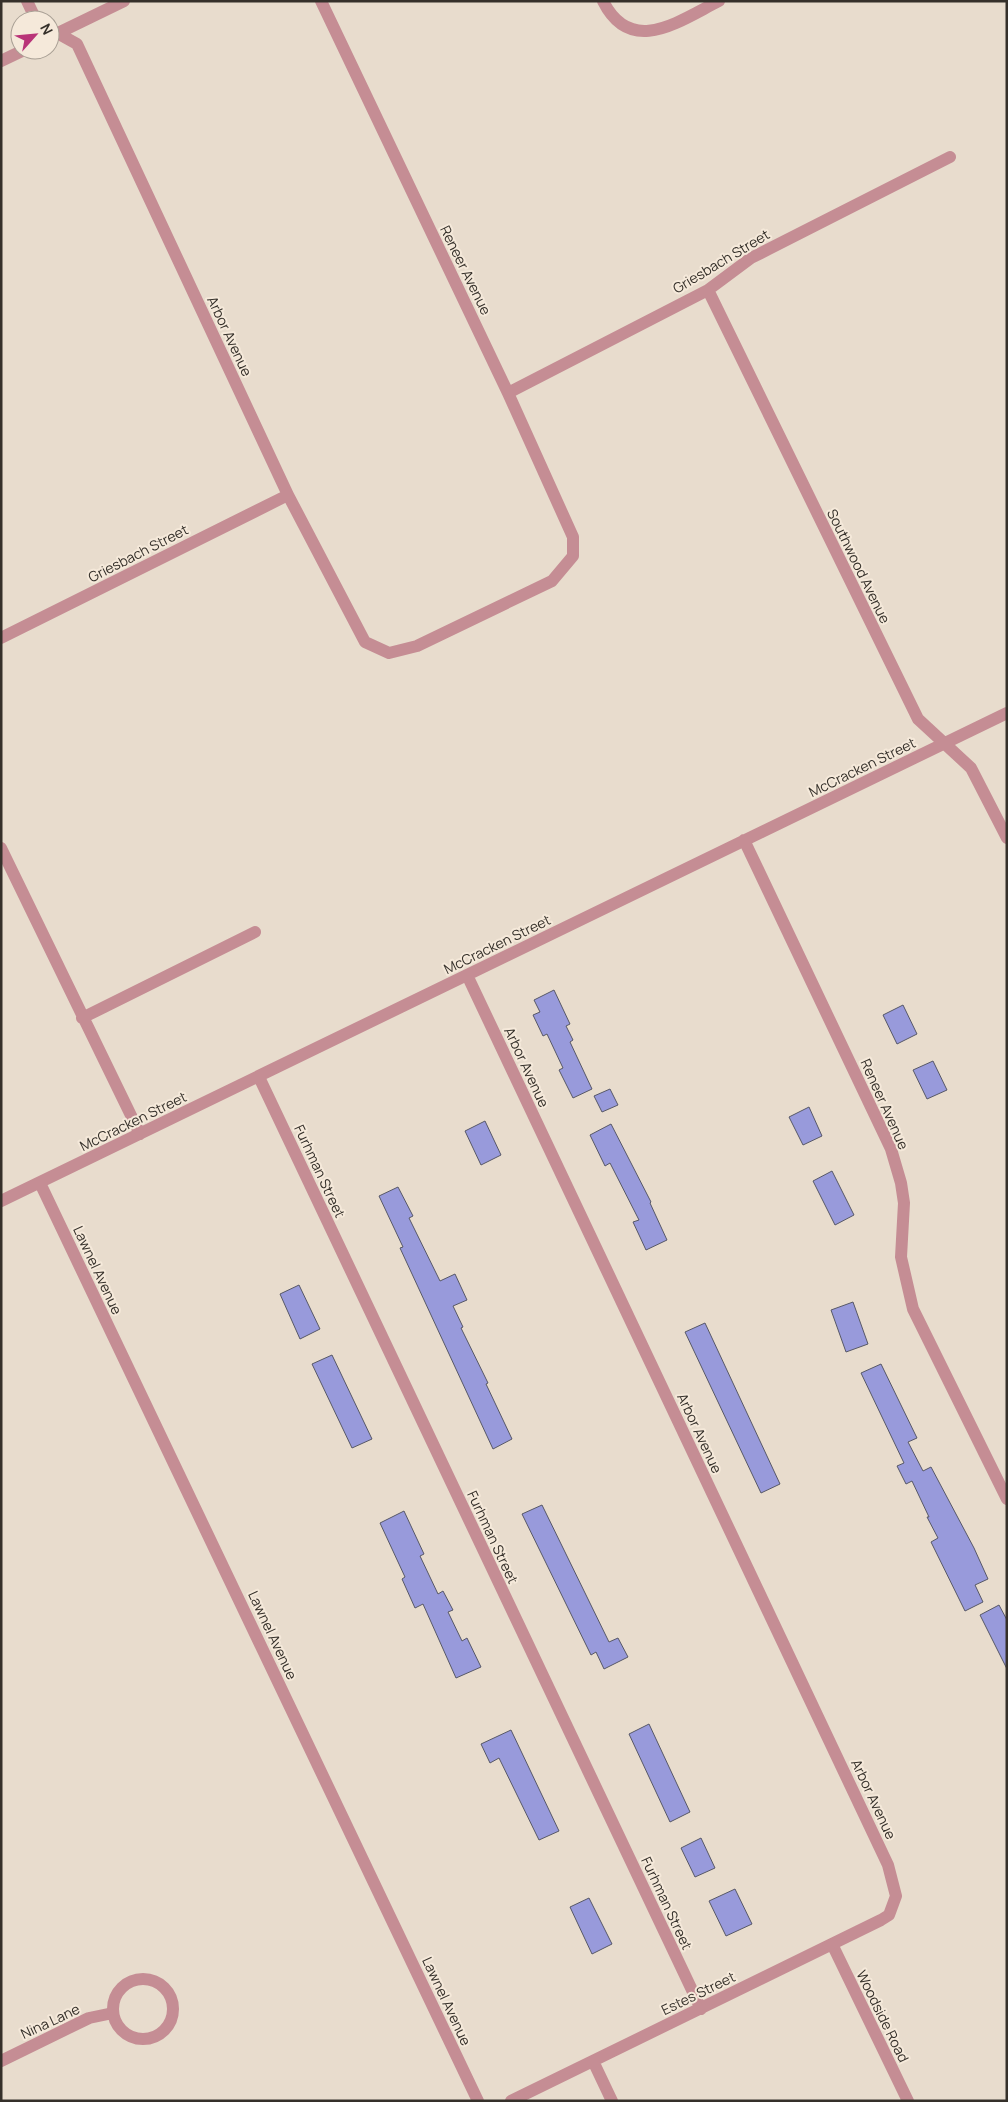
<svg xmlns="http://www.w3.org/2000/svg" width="1008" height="2102" viewBox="0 0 1008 2102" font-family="Manrope,sans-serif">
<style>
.building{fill:#989adb;stroke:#575867}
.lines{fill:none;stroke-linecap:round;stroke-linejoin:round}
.minor{stroke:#c58d94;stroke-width:12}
.labels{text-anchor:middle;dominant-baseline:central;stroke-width:4;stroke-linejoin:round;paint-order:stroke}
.street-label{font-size:14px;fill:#35302a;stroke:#f5e9da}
</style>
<rect width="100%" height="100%" fill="#e8dccd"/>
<!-- building -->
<path class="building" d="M554,990L570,1024L566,1026L573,1040L570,1042L592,1089L573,1098L559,1070L563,1068L547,1034L543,1036L533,1015L540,1012L534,1000Z
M903,1005L917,1034L897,1044L883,1015Z
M933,1061L947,1090L927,1099L913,1070Z
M610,1089L618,1105L602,1112L594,1096Z
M809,1107L822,1136L803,1145L789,1117Z
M485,1121L501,1155L481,1165L465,1131Z
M611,1124L651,1202L650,1203L667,1240L646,1250L633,1222L639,1220L610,1163L605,1166L590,1135Z
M832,1171L854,1215L835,1225L813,1181Z
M398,1187L413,1216L409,1218L440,1281L455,1274L467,1300L453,1306L463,1327L461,1328L488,1383L486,1384L512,1439L493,1449L400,1248L403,1247L379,1196Z
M299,1285L320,1329L300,1339L280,1294Z
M853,1302L868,1344L846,1352L831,1310Z
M705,1323L780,1484L761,1493L685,1332Z
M332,1355L372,1439L352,1448L312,1364Z
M881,1364L917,1438L908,1442L923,1471L931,1467L974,1548L988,1579L975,1585L983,1602L965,1611L931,1542L938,1538L927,1517H929L912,1481L906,1484L897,1466L904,1463L861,1373Z
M542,1505L609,1642L618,1638L628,1657L604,1669L596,1652L591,1655L522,1514Z
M404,1511L424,1554L420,1556L438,1594L443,1591L453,1610L448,1612L462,1641L467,1638L481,1667L456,1678L423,1604L415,1608L402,1579L405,1577L380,1523Z
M999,1605L1007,1620V1669L980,1615Z
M649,1724L690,1812L670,1822L629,1734Z
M511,1730L559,1831L539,1840L499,1758L490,1763L481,1744Z
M701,1838L715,1868L695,1877L681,1848Z
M735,1889L752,1924L726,1936L709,1901Z
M589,1898L612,1944L592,1954L570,1907Z"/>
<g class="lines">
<!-- minor -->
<path class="minor" d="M27,1L36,20
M603,1C631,57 679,21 719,1
M50,29L77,44L288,495L365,642L389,653L417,646L552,581L573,556V537L508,393L321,1
M54,35L124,1
M1,61L24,50
M708,290L918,719L971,768L1007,838
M508,393L708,290L751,258L950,157
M1,638L288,495
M744,840L891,1149L901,1183L904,1203L901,1257L913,1309L1007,1499
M1,848L140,1134
M467,975L888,1865L896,1896L889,1915L881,1920L511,2101
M82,1018L255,932
M259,1077L701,2009
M40,1183L478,2101
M1,1201L1007,713
M832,1944L908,2101
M113 2009a30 30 0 1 1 60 0a30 30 0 1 1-60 0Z
M1,2061L89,2018L113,2013
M593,2061L612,2101"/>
</g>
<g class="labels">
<!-- street labels -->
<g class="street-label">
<text transform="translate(721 261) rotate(-31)">Griesbach Street</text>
<text transform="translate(466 270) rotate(64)">Reneer Avenue</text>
<text transform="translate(230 336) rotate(65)">Arbor Avenue</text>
<text transform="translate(138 553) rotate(-27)">Griesbach Street</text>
<text transform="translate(859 566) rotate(64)">Southwood Avenue</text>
<text transform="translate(862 767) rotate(-26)">McCracken Street</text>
<text transform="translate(497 944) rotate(-26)">McCracken Street</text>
<text transform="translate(527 1067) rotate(65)">Arbor Avenue</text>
<text transform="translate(885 1104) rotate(66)">Reneer Avenue</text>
<text transform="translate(133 1121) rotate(-26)">McCracken Street</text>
<text transform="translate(320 1171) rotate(65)">Furhman Street</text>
<text transform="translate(98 1270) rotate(65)">Lawnel Avenue</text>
<text transform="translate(700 1433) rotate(65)">Arbor Avenue</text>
<text transform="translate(493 1537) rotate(65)">Furhman Street</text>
<text transform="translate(273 1635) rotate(65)">Lawnel Avenue</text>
<text transform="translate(874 1799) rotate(65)">Arbor Avenue</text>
<text transform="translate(667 1903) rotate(65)">Furhman Street</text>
<text transform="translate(698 1993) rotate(-26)">Estes Street</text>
<text transform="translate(447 2001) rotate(65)">Lawnel Avenue</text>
<text transform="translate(883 2016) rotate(64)">Woodside Road</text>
<text transform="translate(50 2021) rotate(-25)">Nina Lane</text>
</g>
</g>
<!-- border -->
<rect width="1008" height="2102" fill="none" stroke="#35302a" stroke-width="5"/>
<!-- north arrow -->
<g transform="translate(35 35) rotate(63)"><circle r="24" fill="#f5e9da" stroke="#a89f94"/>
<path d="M0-4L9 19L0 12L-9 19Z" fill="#b93478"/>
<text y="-8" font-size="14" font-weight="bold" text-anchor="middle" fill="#35302a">N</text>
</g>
</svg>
